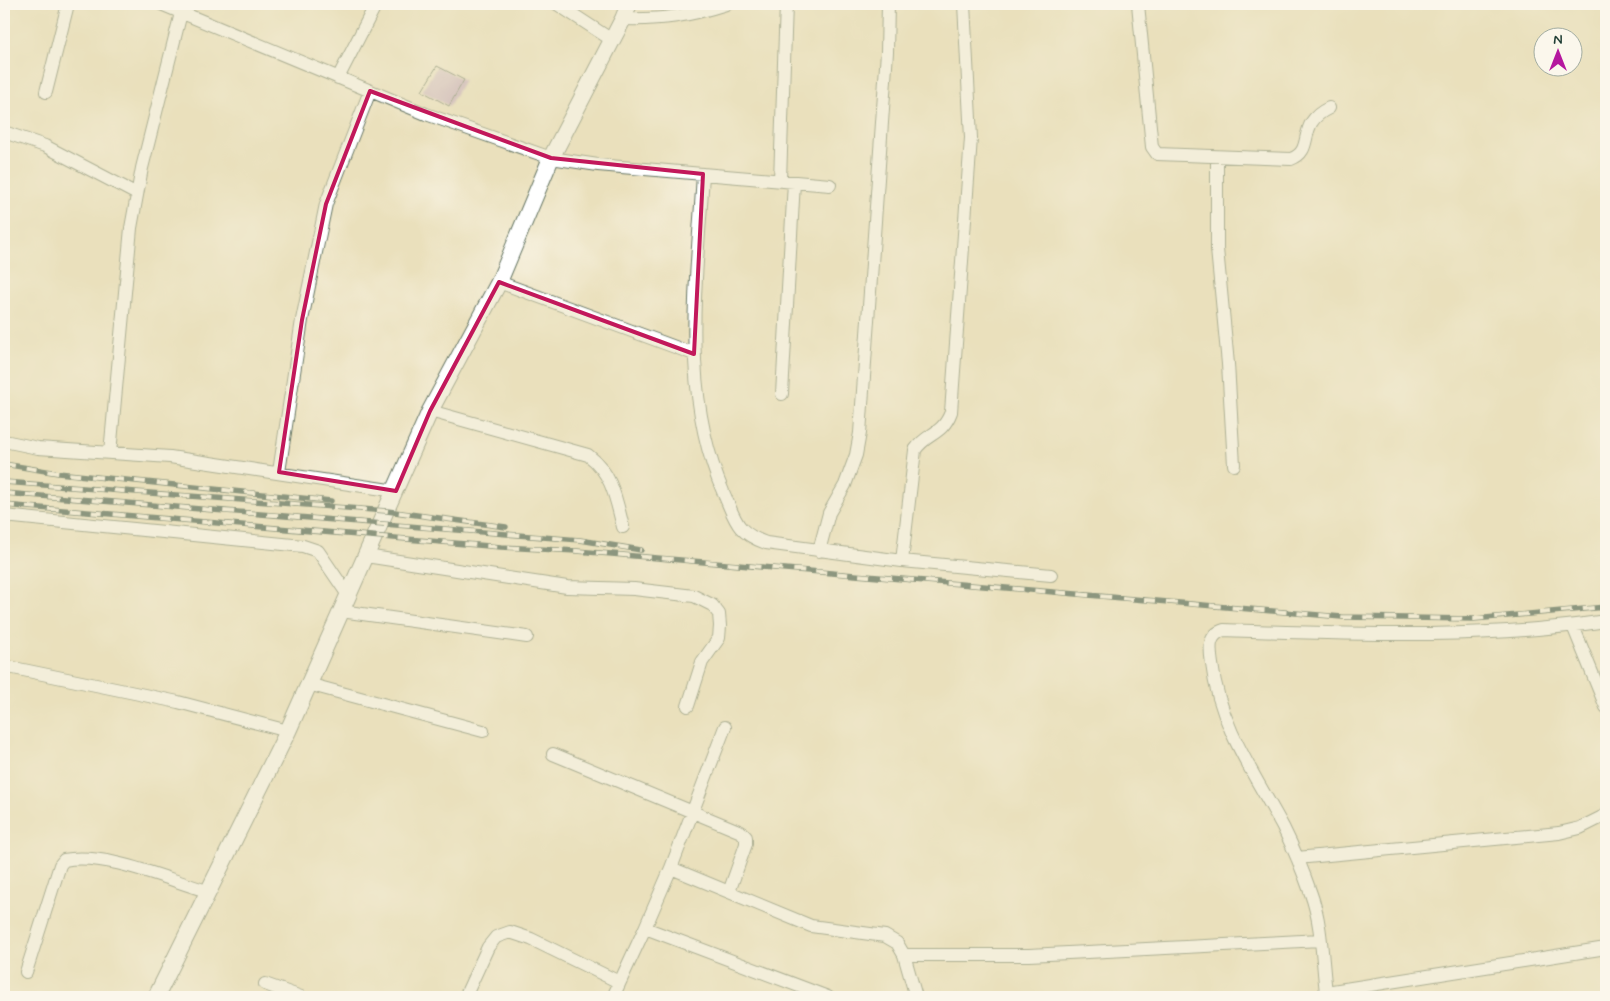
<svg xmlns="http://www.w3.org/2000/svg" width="1610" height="1001" viewBox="0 0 1610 1001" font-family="Mynerve,sans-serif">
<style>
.building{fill:#b898bb}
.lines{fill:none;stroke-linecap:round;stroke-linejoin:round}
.minor-casing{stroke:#667664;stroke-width:14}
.tertiary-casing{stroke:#667664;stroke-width:18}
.minor{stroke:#fff;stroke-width:12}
.tertiary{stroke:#fff;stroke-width:16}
.rail-casing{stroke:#1f3d34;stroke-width:5.5}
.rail{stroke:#fbf7ec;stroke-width:4;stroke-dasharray:11;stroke-linecap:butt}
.marked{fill:none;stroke:#c2185b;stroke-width:4;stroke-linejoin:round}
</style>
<rect width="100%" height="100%" fill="#fbf7ec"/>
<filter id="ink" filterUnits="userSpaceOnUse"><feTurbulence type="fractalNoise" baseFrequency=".02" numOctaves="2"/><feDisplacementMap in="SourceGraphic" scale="10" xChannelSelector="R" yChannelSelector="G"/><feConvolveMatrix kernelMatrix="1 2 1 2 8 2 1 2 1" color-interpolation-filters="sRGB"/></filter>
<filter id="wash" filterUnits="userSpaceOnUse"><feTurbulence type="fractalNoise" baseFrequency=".0096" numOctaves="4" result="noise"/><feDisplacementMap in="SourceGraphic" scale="20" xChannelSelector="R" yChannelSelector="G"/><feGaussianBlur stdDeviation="1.12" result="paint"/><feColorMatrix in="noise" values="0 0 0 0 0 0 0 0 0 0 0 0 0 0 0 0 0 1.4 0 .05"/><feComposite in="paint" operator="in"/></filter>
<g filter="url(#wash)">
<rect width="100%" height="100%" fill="#eae0bc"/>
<g id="blocks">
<!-- building -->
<path class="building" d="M437,66L464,80L449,106L422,91Z"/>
</g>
</g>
<g filter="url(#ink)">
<use href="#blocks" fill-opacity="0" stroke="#667664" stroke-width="1"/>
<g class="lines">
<defs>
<path id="minor" d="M161,4L426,114L551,158L598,165L830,185
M557,4L612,40
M1138,4L1152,147L1157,154L1291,159C1316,150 1295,124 1329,108
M623,19C664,20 688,16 726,4
M338,78L376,4
M46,92L68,4
M4,132L45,146L137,194
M1217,157V249L1228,364L1234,465
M703,174C697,281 679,392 724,494C736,521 736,532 766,543L902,561L1051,575
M780,180L786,4
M499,282L694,354
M782,394L794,182
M430,411L588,455C612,473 616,499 623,527
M4,441L38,448L170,457L396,491
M110,453L131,228L142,168L181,13
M279,472L302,320L326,204L370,91
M4,516L303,546L318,551L348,595
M819,551L829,513L845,485L856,455L860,433L887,52L888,4
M366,556L567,587L634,589L694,596L712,605L719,614L720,626L719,638L702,662L688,706
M902,561L915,450C927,432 942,436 951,412L971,138L964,4
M341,611L527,637
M1573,626L1606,707
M4,666L178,702L288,731
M308,684L483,731
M553,754L741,832L746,837V844L729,892
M1297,858L1559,833L1580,828L1606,815
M671,868L811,926L885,936L897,943L904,955L916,997
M645,928L671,868L725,727
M904,955H1029L1320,940
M26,972L60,865L64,860C106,852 166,879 207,891
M265,984L301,997
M1326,992C1322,960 1322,924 1311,894C1303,871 1294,849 1283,827C1255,775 1219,725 1212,664C1210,650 1207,635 1224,630C1352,634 1479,640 1606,621
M465,997L488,947L496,937L510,932L531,939L619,982
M613,997L645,928L828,997
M1326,997V992L1606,948"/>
<path id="tertiary" d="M156,997L288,731L430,411L499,282L551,158L623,19L629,4"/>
</defs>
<!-- minor casing -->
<use href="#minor" class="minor-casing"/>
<!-- tertiary casing -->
<use href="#tertiary" class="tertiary-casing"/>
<!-- minor -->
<use href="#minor" class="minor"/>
<!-- tertiary -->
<use href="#tertiary" class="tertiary"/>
<defs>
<path id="rail" d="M4,464L58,473L331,501
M4,482L387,511L506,527
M4,493L580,540L641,550
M4,505L501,547L577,551L1342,617L1474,619L1606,607"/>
</defs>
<!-- rail casing -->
<use href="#rail" class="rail-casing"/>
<!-- rail -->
<use href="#rail" class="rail"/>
</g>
</g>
<!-- marked area -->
<path d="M0 0H1610V1001H0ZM370,91L551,158L703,174L694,354L499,282L430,411L396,491L279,472L302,320L326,204Z" fill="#eae0bc" fill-opacity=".55" fill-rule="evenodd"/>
<path class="marked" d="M370,91L551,158L703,174L694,354L499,282L430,411L396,491L279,472L302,320L326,204Z"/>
<!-- margin -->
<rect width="1610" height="1001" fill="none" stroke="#fbf7ec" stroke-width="20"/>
<!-- north arrow -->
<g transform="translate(1558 52)"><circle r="24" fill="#fbf7ec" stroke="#a3ada2"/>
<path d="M0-4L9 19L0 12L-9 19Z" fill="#b5179e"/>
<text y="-8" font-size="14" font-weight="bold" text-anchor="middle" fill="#1f3d34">N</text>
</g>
</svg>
